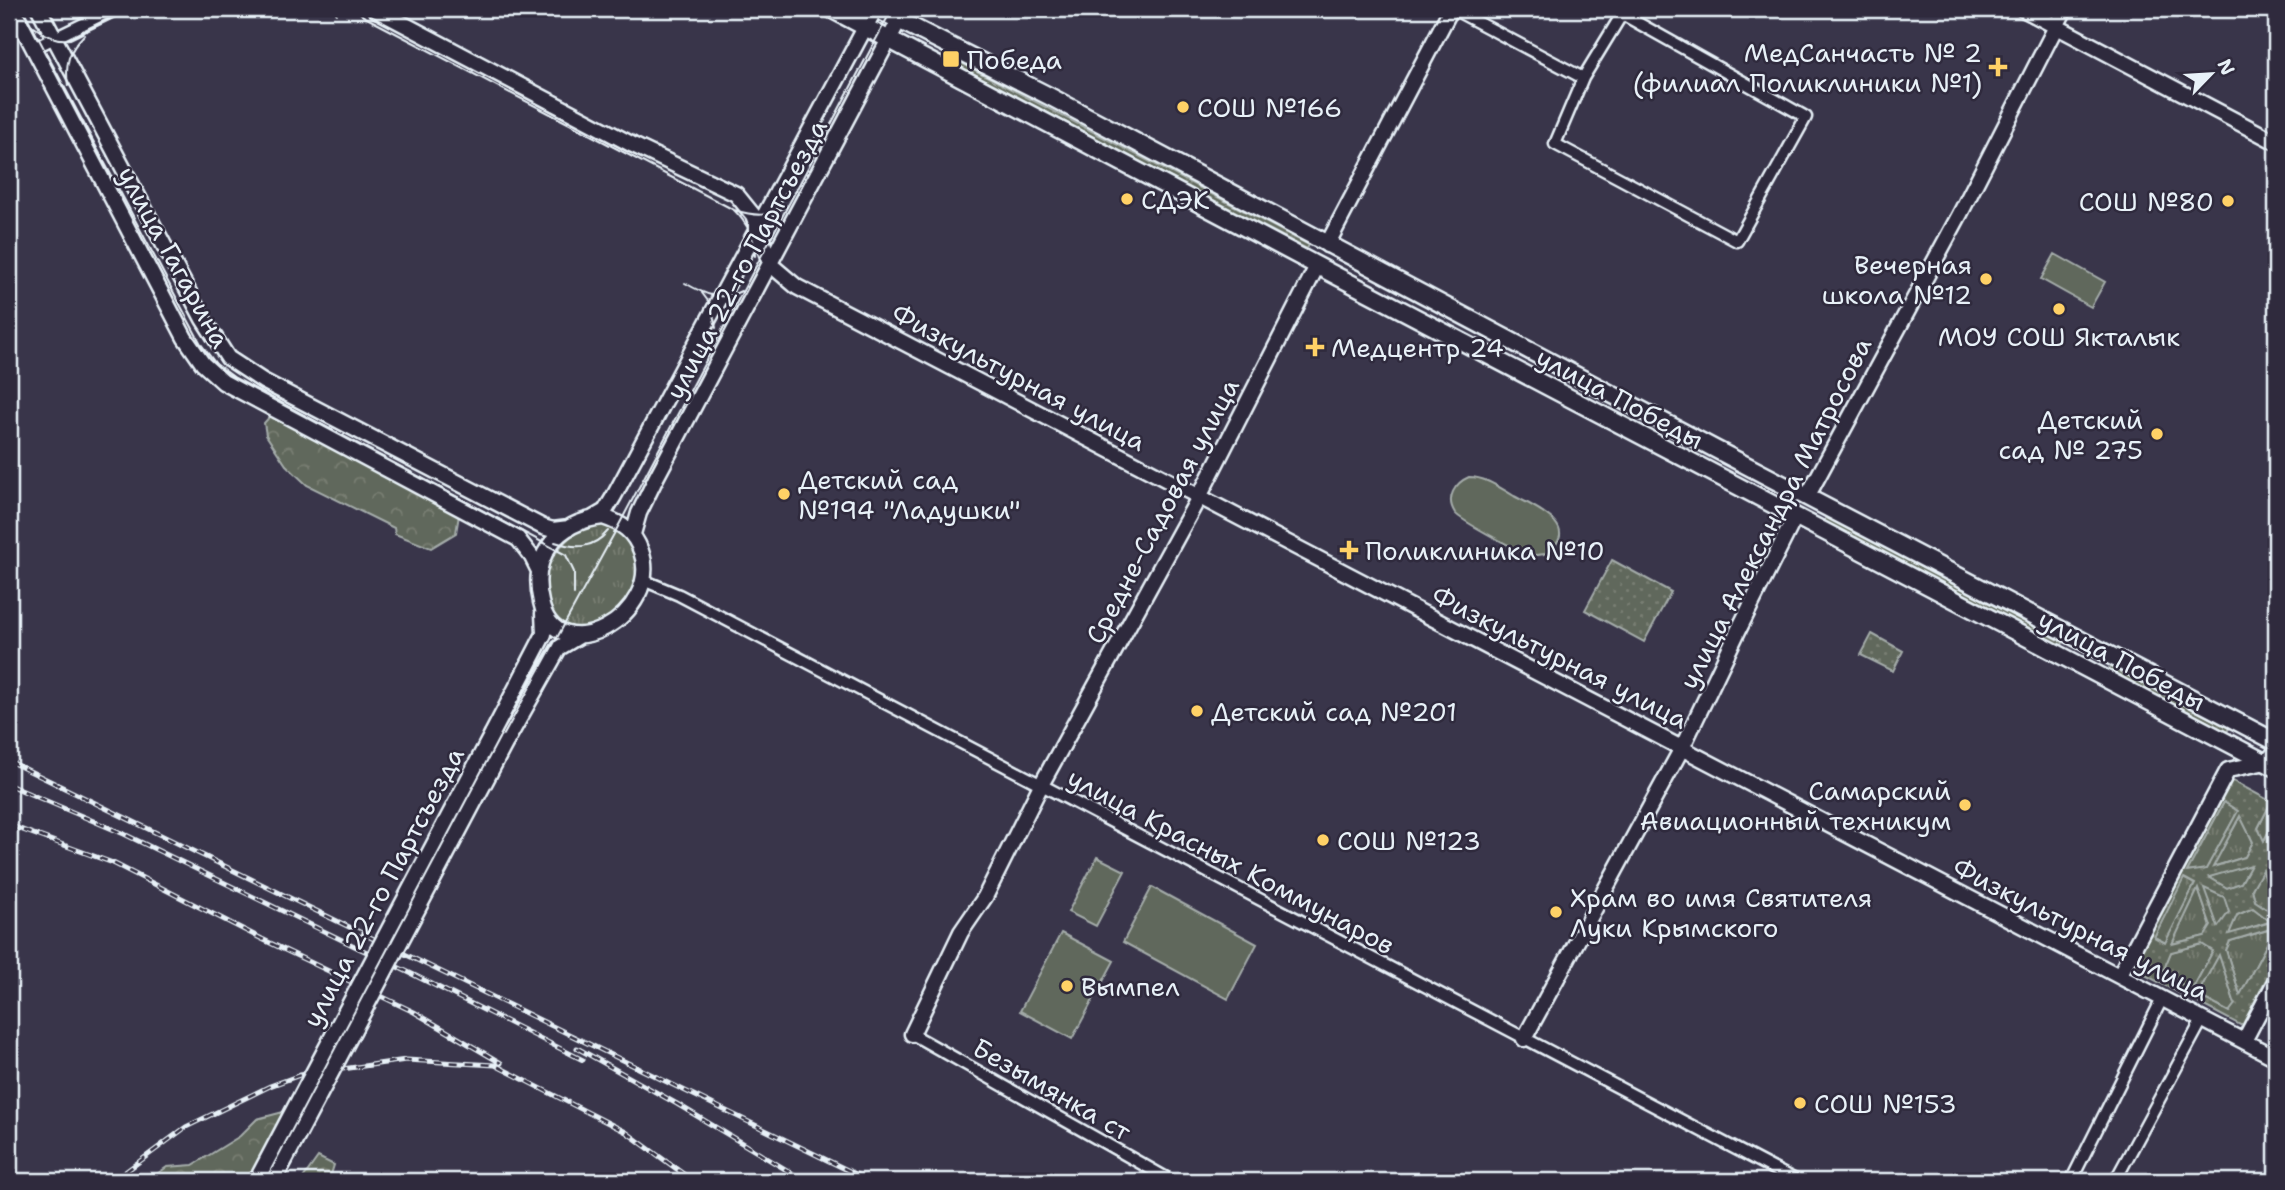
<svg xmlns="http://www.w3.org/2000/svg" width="2285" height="1190" viewBox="0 0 2285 1190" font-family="'Shantell Sans',sans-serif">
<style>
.grass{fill:url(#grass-tufts);stroke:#a4acaa;stroke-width:2}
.forest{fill:url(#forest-crowns);stroke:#a4acaa;stroke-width:2}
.park{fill:url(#park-dots);stroke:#a4acaa;stroke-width:2;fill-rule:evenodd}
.pitch{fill:#61685b;stroke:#a4acaa;stroke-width:2}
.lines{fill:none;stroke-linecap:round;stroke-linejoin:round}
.street-casing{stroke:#e8f1f8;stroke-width:15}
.secondary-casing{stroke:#e8f1f8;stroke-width:19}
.primary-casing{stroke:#e8f1f8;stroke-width:21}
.street{stroke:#2f2a3d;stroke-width:10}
.secondary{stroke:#2f2a3d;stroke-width:14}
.primary{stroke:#2f2a3d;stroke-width:16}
.tram{stroke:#e8f1f8;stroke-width:2}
.rail-casing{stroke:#e8f1f8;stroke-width:5}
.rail{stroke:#2f2a3d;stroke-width:2.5;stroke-dasharray:8;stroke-linecap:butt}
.secondary-bridge-casing{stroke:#e8f1f8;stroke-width:19;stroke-linecap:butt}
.secondary-bridge{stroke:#2f2a3d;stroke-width:14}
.poi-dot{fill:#ffd166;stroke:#2f2a3d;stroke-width:2.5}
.labels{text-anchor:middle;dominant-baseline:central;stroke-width:5;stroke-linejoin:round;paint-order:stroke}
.poi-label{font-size:26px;fill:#e8f1f8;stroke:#2f2a3d;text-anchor:start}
.street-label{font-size:26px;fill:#e8f1f8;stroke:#2f2a3d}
</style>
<defs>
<pattern id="grass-tufts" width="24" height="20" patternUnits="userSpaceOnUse" patternTransform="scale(1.75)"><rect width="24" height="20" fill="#61685b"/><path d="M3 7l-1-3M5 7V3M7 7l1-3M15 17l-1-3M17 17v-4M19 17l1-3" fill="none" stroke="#787e73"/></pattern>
<pattern id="forest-crowns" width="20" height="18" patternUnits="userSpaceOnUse" patternTransform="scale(1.75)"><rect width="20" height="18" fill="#61685b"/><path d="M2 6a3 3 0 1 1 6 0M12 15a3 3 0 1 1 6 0" fill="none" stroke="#787e73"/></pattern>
<pattern id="park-dots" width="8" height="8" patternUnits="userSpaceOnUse" patternTransform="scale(1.75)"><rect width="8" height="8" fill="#61685b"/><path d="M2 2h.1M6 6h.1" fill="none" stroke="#787e73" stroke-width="1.8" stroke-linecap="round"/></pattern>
</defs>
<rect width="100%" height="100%" fill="#39354a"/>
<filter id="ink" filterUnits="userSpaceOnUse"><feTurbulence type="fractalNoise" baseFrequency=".0143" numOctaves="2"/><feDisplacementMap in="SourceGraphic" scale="14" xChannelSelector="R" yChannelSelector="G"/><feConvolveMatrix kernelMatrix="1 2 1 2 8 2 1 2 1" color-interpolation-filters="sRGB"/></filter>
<g filter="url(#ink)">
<!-- grass -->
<path class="grass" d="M946,55L1309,245L1307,249L945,59Z
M1826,517L2063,642L2062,646L1824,522Z
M593,524C640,527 648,575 622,608C618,613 610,617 605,621C595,627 581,633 570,628C558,623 554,616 549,605C534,571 562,536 593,524Z
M2111,667L2229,728L2227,732L2109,670Z
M2224,802L2238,811L2206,870L2186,872Z
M2270,804L2276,807V818L2263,842L2258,828Z
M2241,815L2253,842L2245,857L2212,867Z
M2252,864L2241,883L2227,888L2208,877Z
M2262,869L2276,911V915L2255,901L2252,889Z
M2183,878L2195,884L2166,943L2154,937Z
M2203,887L2225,897L2229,912L2218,928Z
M2198,888L2211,927L2205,936L2171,944Z
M2253,908L2272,921L2228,935L2237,915Z
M2275,928L2240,996L2226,950L2230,941Z
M2202,944L2213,951L2192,990L2161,973L2171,952Z
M2219,954L2235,1004L2230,1013L2197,995Z"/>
<!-- forest -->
<path class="forest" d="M272,414L359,463L413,487L459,515L456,533L431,548L395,534L394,528L307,485L286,465L266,435L264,423Z
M283,1112L249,1181H147L167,1167L193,1165L240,1136L257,1119Z
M318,1157L334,1165L329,1181H301Z"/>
<!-- park -->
<path class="park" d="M1612,560L1671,592L1644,642L1585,610Z
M1872,634L1903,651L1893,671L1861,655Z
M2229,779L2276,804V807L2270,804L2258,828L2264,841L2276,818V865L2271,874L2276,888V911L2263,870L2252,889L2255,901L2276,915V960L2242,1026L2130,967ZM2224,802L2238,811L2206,869L2187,872ZM2240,816L2253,842L2245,857L2213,867ZM2251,865L2241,883L2227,888L2209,877ZM2184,878L2195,884L2165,943L2154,937ZM2204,888L2224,897L2229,912L2218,927ZM2198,889L2211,926L2205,936L2172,944ZM2253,908L2271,922L2229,934L2237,915ZM2274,928L2275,929L2240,995L2226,950L2230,941ZM2202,944L2213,951L2192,990L2162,974L2171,952ZM2219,955L2235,1004L2229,1012L2197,995Z"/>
<!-- pitch -->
<path class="pitch" d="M2055,254L2105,282L2091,307L2041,279Z
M1469,477C1486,477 1500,488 1514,496C1535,507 1586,529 1544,554C1538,555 1533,556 1527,554C1515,549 1461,521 1455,513C1445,498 1455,483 1469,477Z
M1097,857L1125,871L1096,926L1068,912Z
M1152,887L1257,944L1228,999L1123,942Z
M1061,933L1114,961L1072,1039L1020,1011Z"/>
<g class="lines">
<defs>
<path id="street" d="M1453,9L1583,78
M1622,14L1806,117L1737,241L1555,144L1583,78Z
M34,48L114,9
M643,580L679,595L1797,1181
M912,1034L1172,1181
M2071,1181L2162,999
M2115,1181L2202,1020"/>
<path id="secondary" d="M13,9L185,338L203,364L223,382L518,539L532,557L538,569
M39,9L203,319L228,358L263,381L543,527L553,530L569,528
M375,9L633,145L736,194L753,215L771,265L797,287C1289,547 1784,800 2276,1058
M2023,9L2276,142
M1327,245L1451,9
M1807,497L1960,214L2065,9
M603,517C622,523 634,532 641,551C664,614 557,675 541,602C530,557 556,522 603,517Z
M593,518L605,511L614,496L875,9
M633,534L639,513L656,478L905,9
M492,734L544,634L543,613
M506,742L559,648L579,636
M2119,976L2228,770L2266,762L2276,752
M912,1034L961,932L985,897L1041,785L1198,499L1317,266
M1524,1039L1682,748L1738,631L1795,517
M2244,1041L2276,980"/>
<path id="primary" d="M831,9L1331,273L2276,768
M877,9L1049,96L1715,449L2276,742"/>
</defs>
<!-- street casing -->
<use href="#street" class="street-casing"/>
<!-- secondary casing -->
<use href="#secondary" class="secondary-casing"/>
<!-- primary casing -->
<use href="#primary" class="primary-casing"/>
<!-- street -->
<use href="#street" class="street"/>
<!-- secondary -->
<use href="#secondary" class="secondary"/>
<!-- primary -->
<use href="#primary" class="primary"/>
<!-- tram -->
<path class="tram" d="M23,9L201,344L216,364L235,378L566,555L574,572V594
M357,9L363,16L734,210C754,216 770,218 788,205
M336,14L338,9
M34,27C46,35 55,41 70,39L132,9
M68,86C65,64 68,51 84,35
M734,210C747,223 755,237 755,256
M685,283C704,294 720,302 741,291
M702,293L711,305L716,328
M555,542C576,549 593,549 608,531
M267,1181L394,935L620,523L892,9"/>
<defs>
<path id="rail" d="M9,761L870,1181
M9,785L124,834L414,975L583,1060
M9,825L113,863L262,939L414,1012L501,1063
M577,1048L677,1104L805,1181
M113,1181L186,1127L270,1086L300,1075L406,1060L495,1065L626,1132L693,1181"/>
</defs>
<!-- rail casing -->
<use href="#rail" class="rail-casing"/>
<!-- rail -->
<use href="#rail" class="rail"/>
<defs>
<path id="secondary-bridge" d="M256,1181L492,734
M274,1181L506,742"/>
</defs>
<!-- secondary-bridge casing -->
<use href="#secondary-bridge" class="secondary-bridge-casing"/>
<!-- secondary-bridge -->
<use href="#secondary-bridge" class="secondary-bridge"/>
</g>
</g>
<!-- markers -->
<g class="poi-dot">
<rect x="942" y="50" width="18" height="18" rx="3.5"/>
<path d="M1994.5 56.5h7v7h7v7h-7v7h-7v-7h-7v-7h7z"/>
<circle cx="1183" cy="107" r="7"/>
<circle cx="1127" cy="199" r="7"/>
<circle cx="2228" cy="201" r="7"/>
<circle cx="1986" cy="279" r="7"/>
<circle cx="2059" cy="309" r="7"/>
<path d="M1311.5 336.5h7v7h7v7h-7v7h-7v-7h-7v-7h7z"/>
<circle cx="2157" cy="434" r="7"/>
<circle cx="784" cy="494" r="7"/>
<path d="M1345.5 539.5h7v7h7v7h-7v7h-7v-7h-7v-7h7z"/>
<circle cx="1197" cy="711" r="7"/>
<circle cx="1965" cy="805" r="7"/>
<circle cx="1323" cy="840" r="7"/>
<circle cx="1556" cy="912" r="7"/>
<circle cx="1067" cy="986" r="7"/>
<circle cx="1800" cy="1103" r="7"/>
</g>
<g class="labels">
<!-- poi labels -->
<g class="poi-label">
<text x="1982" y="52" text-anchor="end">МедСанчасть № 2<tspan x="1982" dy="30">(филиал Поликлиники №1)</tspan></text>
<text x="967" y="59">Победа</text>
<text x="1197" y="107">СОШ №166</text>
<text x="1141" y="199">СДЭК</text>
<text x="2214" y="201" text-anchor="end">СОШ №80</text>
<text x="1972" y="264" text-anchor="end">Вечерная<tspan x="1972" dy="30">школа №12</tspan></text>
<text x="2059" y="336" text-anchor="middle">МОУ СОШ Якталык</text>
<text x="1331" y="347">Медцентр 24</text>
<text x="2143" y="419" text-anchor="end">Детский<tspan x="2143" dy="30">сад № 275</tspan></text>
<text x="798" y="479">Детский сад<tspan x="798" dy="30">№194 "Ладушки"</tspan></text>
<text x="1365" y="550">Поликлиника №10</text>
<text x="1211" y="711">Детский сад №201</text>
<text x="1951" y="790" text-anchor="end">Самарский<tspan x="1951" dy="30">Авиационный техникум</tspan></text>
<text x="1337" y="840">СОШ №123</text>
<text x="1570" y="897">Храм во имя Святителя<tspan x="1570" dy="30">Луки Крымского</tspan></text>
<text x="1081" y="986">Вымпел</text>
<text x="1814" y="1103">СОШ №153</text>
</g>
<!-- street labels -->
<g class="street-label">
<text transform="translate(174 257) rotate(61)">улица Гагарина</text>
<text transform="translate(746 259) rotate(-62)">улица 22-го Партсъезда</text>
<text transform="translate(1019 377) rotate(28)">Физкультурная улица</text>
<text transform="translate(1620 398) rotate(28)">улица Победы</text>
<text transform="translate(1162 511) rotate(-62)">Средне-Садовая улица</text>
<text transform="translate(1775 513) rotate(-63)">улица Александра Матросова</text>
<text transform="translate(1560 657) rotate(27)">Физкультурная улица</text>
<text transform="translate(2122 660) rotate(28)">улица Победы</text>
<text transform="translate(1231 861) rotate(28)">улица Красных Коммунаров</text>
<text transform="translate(383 887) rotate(-62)">улица 22-го Партсъезда</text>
<text transform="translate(2081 929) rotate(27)">Физкультурная улица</text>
<text transform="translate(1052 1089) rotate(30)">Безымянка ст</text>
</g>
</g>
<!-- margin -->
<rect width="2285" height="1190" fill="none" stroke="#2f2a3d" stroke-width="35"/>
<rect x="18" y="18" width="2250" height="1155" fill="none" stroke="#e8f1f8" stroke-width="2.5" filter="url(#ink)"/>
<!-- north arrow -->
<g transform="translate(2211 74) rotate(65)" stroke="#2f2a3d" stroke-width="5" paint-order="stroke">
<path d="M0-5L12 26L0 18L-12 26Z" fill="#e8f1f8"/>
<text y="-10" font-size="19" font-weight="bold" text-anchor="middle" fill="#e8f1f8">N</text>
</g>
</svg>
